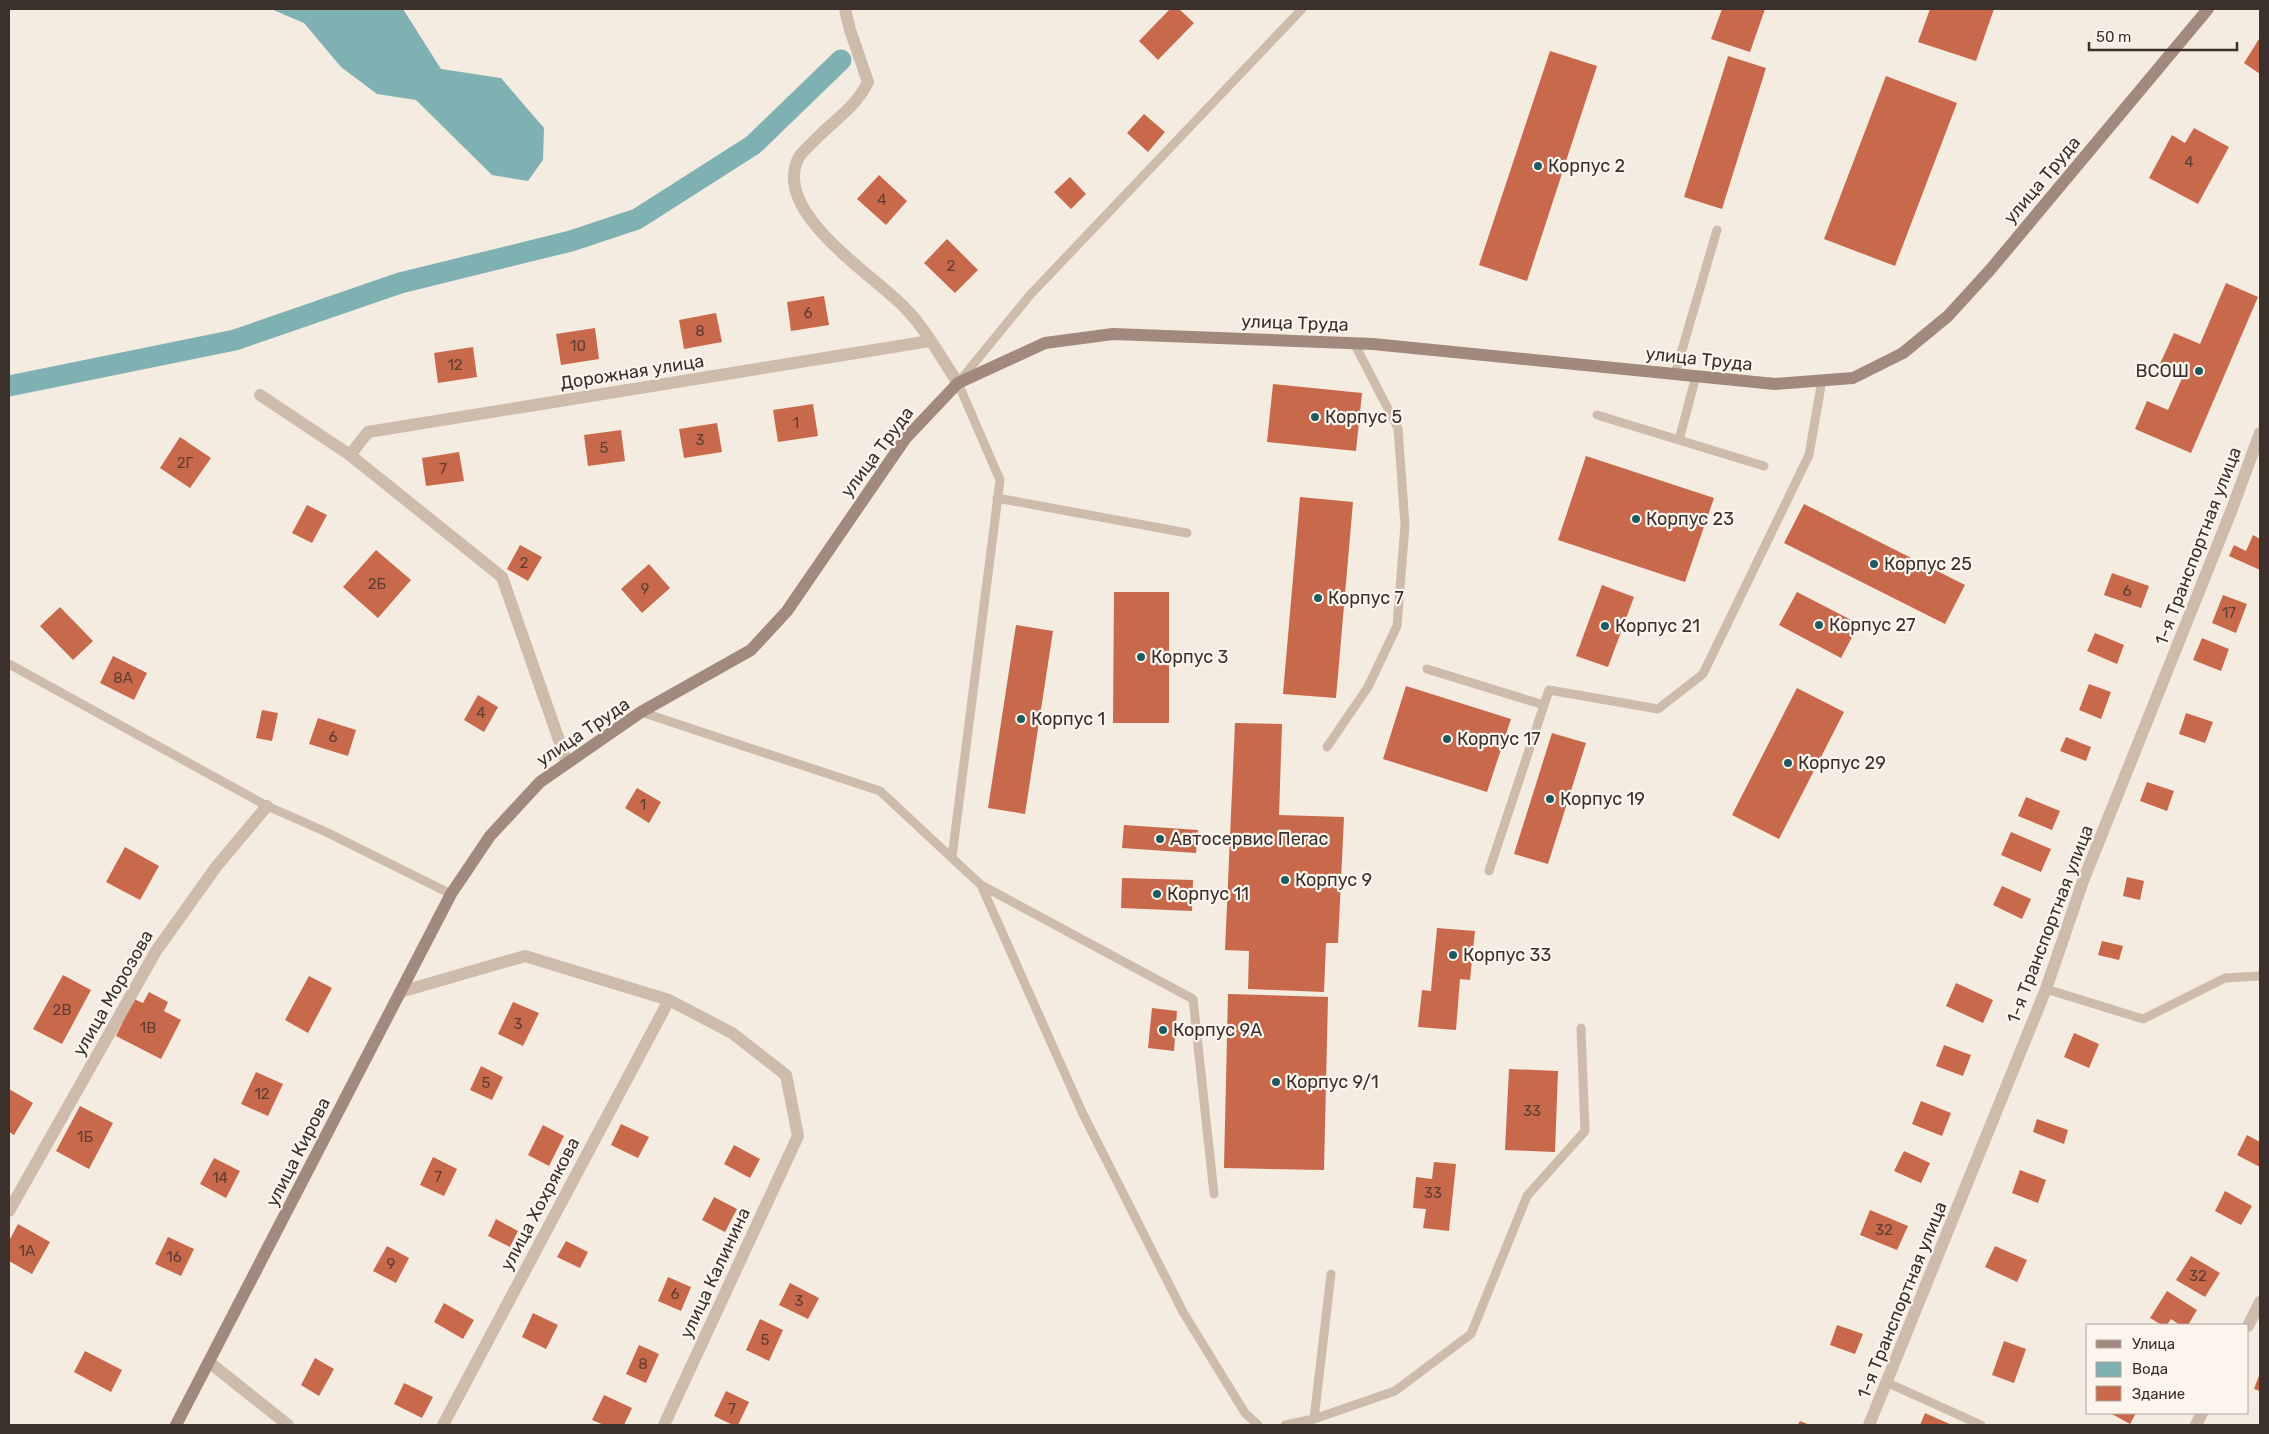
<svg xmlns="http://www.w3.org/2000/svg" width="2269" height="1434" viewBox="0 0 2269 1434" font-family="Rubik,sans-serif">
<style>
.water{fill:#7fb0b2}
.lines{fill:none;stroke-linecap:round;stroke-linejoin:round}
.canal{stroke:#7fb0b2;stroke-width:21}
.building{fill:#c8694b}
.lane{stroke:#cdbbac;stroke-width:9}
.street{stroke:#cdbbac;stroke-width:12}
.secondary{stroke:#a18a7d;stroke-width:12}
.poi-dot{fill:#1f5a5e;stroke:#fbf5ee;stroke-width:2}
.labels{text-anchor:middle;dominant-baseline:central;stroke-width:4.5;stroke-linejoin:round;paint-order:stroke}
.number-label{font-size:15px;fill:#5e3e33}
.poi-label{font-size:18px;fill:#3b302b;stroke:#fbf5ee;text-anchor:start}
.street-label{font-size:18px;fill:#3b302b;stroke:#fbf5ee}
</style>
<rect width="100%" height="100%" fill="#f4ebe1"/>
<!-- water -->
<path class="water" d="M271,9H403L441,69L501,78L544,128L543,160L528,181L492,175L416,100L377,94L341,67L304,23Z"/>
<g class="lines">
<!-- canal -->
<path class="canal" d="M9,386L235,340L400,283L571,241L637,219L753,145L841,60"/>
</g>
<!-- building -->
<path class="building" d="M1170,9H1179L1194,23L1158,60L1139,41Z
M1722,9H1765L1750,52L1711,39Z
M1930,9H1994L1976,61L1918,42Z
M2259,39L2260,40V74L2244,63Z
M1550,51L1597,66L1527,281L1479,265Z
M1728,56L1766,68L1722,209L1684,197Z
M1886,76L1957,103L1895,266L1824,239Z
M1144,114L1165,132L1148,152L1127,133Z
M2194,128L2229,147L2198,204L2149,178L2172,135L2185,143Z
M879,175L907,201L886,225L857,199Z
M1070,177L1086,194L1071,209L1054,192Z
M947,239L978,270L955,293L924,263Z
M2226,283L2258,297L2191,453L2135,429L2147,401L2168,410L2183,376L2159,366L2174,333L2200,344Z
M824,296L829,325L791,331L787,302Z
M716,313L722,342L684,349L679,320Z
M595,328L599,359L561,365L556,334Z
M473,347L477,377L438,383L434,353Z
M1273,384L1362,393L1356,451L1267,442Z
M813,404L818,436L778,442L773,410Z
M717,423L722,452L684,458L679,429Z
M621,430L625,461L588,466L584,435Z
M180,437L211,458L190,488L160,468Z
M459,452L464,481L426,486L422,458Z
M1586,456L1714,498L1685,582L1558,540Z
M1300,497L1353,502L1336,698L1283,694Z
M1804,504L1965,585L1945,624L1784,543Z
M307,505L327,515L312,543L292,533Z
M2253,535L2260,539V570L2229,556L2234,545L2246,551Z
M520,545L542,557L528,581L507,569Z
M376,550L411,580L378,618L343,587Z
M649,564L670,588L642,613L621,589Z
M2112,573L2149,586L2141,608L2104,595Z
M1602,585L1634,597L1608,667L1576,656Z
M1114,592H1169V723H1113Z
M1797,592L1859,624L1841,658L1779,625Z
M2223,595L2247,604L2236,633L2212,623Z
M60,607L93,641L73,660L40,626Z
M1016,625L1053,631L1025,814L988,808Z
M2095,633L2124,645L2117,664L2087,651Z
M2202,638L2229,649L2221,671L2193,660Z
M113,656L147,673L134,700L100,683Z
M2089,684L2111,692L2101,719L2079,710Z
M1406,686L1511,719L1487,792L1383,759Z
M1797,688L1844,712L1779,839L1732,815Z
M478,695L498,707L484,732L464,720Z
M262,710L278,713L272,741L256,738Z
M2186,713L2213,722L2205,743L2179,734Z
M318,718L356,730L348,756L309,744Z
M1235,723L1282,724L1279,815L1344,817L1338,943H1326L1324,992L1248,989L1249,951L1225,950Z
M1552,733L1586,743L1548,864L1514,854Z
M2066,737L2091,747L2086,761L2060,751Z
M2147,782L2174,791L2167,811L2140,801Z
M637,788L661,802L649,823L625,808Z
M2026,797L2060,811L2052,830L2018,816Z
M1124,825L1198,830L1196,853L1122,848Z
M2011,832L2051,849L2041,872L2001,855Z
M125,847L159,866L140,900L106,882Z
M2127,877L2144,881L2140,900L2123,896Z
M1122,878L1193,880L1192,911L1121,908Z
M2002,886L2031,899L2022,919L1993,905Z
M1437,928L1475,931L1470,980L1460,979L1456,1030L1418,1027L1422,990L1431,991Z
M2102,941L2123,946L2119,960L2098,955Z
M63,975L91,990L62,1044L33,1029Z
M309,976L332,988L308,1033L285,1020Z
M1956,983L1993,1000L1983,1023L1946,1006Z
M149,992L168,1002L164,1011L181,1020L161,1059L116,1036L134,999L143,1003Z
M1228,994L1328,997L1324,1170L1224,1168Z
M513,1002L539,1013L523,1046L498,1034Z
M1152,1008L1177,1011L1174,1051L1148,1048Z
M2074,1033L2099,1044L2089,1068L2064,1057Z
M1944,1045L1971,1055L1963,1076L1936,1066Z
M481,1066L503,1077L492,1100L470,1090Z
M1509,1069L1558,1071L1555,1152L1505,1150Z
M256,1072L283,1084L268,1116L241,1104Z
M9,1089L33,1103L14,1135L9,1132Z
M1921,1101L1951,1113L1942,1136L1912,1124Z
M80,1106L113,1123L89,1169L56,1151Z
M2037,1119L2068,1130L2064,1144L2033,1132Z
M621,1124L649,1137L638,1158L611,1145Z
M543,1125L564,1136L549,1166L528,1155Z
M2247,1135L2260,1142V1167L2237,1155Z
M734,1145L760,1159L750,1178L724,1164Z
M1904,1151L1930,1163L1921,1183L1894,1171Z
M433,1157L457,1169L444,1196L420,1185Z
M214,1158L240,1171L226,1198L200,1184Z
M1434,1162L1456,1164L1449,1231L1423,1228L1426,1209L1413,1208L1416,1177L1432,1179Z
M2020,1170L2046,1180L2038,1203L2012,1193Z
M2225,1191L2252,1206L2241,1225L2215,1211Z
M714,1197L737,1209L725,1232L702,1220Z
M1870,1210L1908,1226L1897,1250L1860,1235Z
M496,1219L518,1231L510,1247L488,1236Z
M18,1224L50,1242L32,1274L9,1261V1241Z
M168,1237L194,1249L181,1276L155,1264Z
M566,1241L588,1252L580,1268L557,1257Z
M387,1246L409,1258L396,1283L373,1271Z
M1995,1246L2027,1260L2017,1282L1985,1267Z
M2191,1256L2220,1273L2205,1297L2176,1280Z
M668,1277L691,1287L681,1311L658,1301Z
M790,1283L819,1298L808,1319L779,1305Z
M2167,1291L2197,1310L2188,1325H2180L2171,1319L2167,1325H2162L2150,1318Z
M444,1303L474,1320L463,1339L434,1322Z
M533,1313L558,1325L546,1349L522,1337Z
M760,1319L783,1330L769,1361L746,1350Z
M1837,1325L1863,1334L1855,1354L1830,1345Z
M2004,1341L2026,1349L2014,1383L1992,1375Z
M639,1345L659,1354L646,1383L626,1374Z
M85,1351L122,1370L111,1392L74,1372Z
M315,1358L334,1369L319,1396L301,1385Z
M2260,1373V1391L2254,1389Z
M404,1383L433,1397L422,1418L394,1404Z
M726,1391L749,1402L738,1425H733L714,1416Z
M604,1395L632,1408L624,1425H604L592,1420Z
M1925,1413L1952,1425H1920Z
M2110,1413H2136L2130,1424Z
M1800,1421L1810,1425H1798Z"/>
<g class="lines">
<!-- lane -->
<path class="lane" d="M1675,374L1717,230
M1597,415L1764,466
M1679,440L1696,376
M997,498L1187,533
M9,664L267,806L324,831L451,894
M1427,669L1544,705
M641,712L880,791L981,885L1193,999L1214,1194
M1327,747L1368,687L1397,626L1405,525L1398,428L1354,343
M952,857L1000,480L958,383L1030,295L1302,9
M1489,871L1549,690L1658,709L1703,674L1809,455L1822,380
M981,885L1082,1112L1183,1312L1245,1413L1258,1425
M2046,989L2143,1019L2225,978L2260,976
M1888,1383L1981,1425
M1314,1419L1395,1391L1471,1334L1527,1196L1585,1131L1581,1028
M1285,1425L1314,1419L1331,1274"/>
<!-- street -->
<path class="street" d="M845,9L850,30L868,82C855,109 832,121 812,143C808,147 802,152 799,157C770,212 873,274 905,308C926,329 941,358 958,383
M260,395L350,455L502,577L567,763
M350,455L368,432L930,341
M400,992L525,956L669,1000L732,1033L786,1075L798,1136L664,1425
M9,1211L156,951L216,867L267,806
M2248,1326L2260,1302
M209,1362L288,1425
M443,1425L669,1000
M1869,1425L2046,989L2083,881L2232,509L2260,433
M2196,1425L2202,1413"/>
<!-- secondary -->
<path class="secondary" d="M176,1425L451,894L490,836L540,782L641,712L751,650L787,611L905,439L958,383L1045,343L1113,334L1373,344L1775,384L1853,378L1903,353L1948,316L1990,270L2208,9"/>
</g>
<!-- markers -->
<g class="poi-dot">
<circle cx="1538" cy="166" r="5"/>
<circle cx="2199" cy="371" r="5"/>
<circle cx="1315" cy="417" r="5"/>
<circle cx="1636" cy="519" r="5"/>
<circle cx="1874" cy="564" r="5"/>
<circle cx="1318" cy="598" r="5"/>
<circle cx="1819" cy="625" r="5"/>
<circle cx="1605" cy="626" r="5"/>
<circle cx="1141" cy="657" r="5"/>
<circle cx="1021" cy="719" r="5"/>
<circle cx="1447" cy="739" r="5"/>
<circle cx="1788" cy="763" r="5"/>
<circle cx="1550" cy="799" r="5"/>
<circle cx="1160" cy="839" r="5"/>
<circle cx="1285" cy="880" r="5"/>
<circle cx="1157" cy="894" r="5"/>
<circle cx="1453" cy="955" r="5"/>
<circle cx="1163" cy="1030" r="5"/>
<circle cx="1276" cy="1082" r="5"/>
</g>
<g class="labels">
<!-- number labels -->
<g class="number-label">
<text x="2189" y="162">4</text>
<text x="882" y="200">4</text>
<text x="951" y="266">2</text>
<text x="808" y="313">6</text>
<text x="700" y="331">8</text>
<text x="578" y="346">10</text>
<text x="455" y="365">12</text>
<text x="796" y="423">1</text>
<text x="700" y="440">3</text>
<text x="604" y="448">5</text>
<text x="185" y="463">2Г</text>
<text x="443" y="469">7</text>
<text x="524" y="563">2</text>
<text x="377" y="584">2Б</text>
<text x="645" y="589">9</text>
<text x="2127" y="591">6</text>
<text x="2229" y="613">17</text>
<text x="123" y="678">8А</text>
<text x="481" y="713">4</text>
<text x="333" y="737">6</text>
<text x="643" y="805">1</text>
<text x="62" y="1010">2В</text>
<text x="518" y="1024">3</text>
<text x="148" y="1028">1В</text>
<text x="486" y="1083">5</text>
<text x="262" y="1094">12</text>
<text x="1532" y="1111">33</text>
<text x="85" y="1137">1Б</text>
<text x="438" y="1177">7</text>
<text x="220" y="1178">14</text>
<text x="1433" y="1193">33</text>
<text x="1884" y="1230">32</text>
<text x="27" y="1251">1А</text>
<text x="174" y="1257">16</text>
<text x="391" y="1264">9</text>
<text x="2198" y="1276">32</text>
<text x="675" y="1294">6</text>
<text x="799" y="1301">3</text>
<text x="765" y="1340">5</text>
<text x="643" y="1364">8</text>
<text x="732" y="1409">7</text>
</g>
<!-- poi labels -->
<g class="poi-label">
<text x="1548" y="166">Корпус 2</text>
<text x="2189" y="371" text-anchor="end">ВСОШ</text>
<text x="1325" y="417">Корпус 5</text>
<text x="1646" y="519">Корпус 23</text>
<text x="1884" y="564">Корпус 25</text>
<text x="1328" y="598">Корпус 7</text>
<text x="1829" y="625">Корпус 27</text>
<text x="1615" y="626">Корпус 21</text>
<text x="1151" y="657">Корпус 3</text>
<text x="1031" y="719">Корпус 1</text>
<text x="1457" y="739">Корпус 17</text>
<text x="1798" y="763">Корпус 29</text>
<text x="1560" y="799">Корпус 19</text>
<text x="1170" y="839">Автосервис Пегас</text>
<text x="1295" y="880">Корпус 9</text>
<text x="1167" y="894">Корпус 11</text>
<text x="1463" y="955">Корпус 33</text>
<text x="1173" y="1030">Корпус 9А</text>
<text x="1286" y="1082">Корпус 9/1</text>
</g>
<!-- street labels -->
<g class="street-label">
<text transform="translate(2042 180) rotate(-50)">улица Труда</text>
<text transform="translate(1295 323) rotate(2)">улица Труда</text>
<text transform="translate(1699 359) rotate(6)">улица Труда</text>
<text transform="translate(632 372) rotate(-9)">Дорожная улица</text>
<text transform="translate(877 452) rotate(-53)">улица Труда</text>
<text transform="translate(2198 546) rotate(-69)">1-я Транспортная улица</text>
<text transform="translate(583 732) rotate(-34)">улица Труда</text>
<text transform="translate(2050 924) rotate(-69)">1-я Транспортная улица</text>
<text transform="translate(113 993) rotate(-60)">улица Морозова</text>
<text transform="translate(298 1152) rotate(-63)">улица Кирова</text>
<text transform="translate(540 1204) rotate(-62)">улица Хохрякова</text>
<text transform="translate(715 1273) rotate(-65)">улица Калинина</text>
<text transform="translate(1902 1300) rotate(-68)">1-я Транспортная улица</text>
</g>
</g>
<!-- border -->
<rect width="2269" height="1434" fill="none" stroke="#3b302b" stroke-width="20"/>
<!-- legend -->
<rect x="2086" y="1324" width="162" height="90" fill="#fbf5ee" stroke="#aea6a0"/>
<rect x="2096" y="1340" width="25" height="8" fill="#a18a7d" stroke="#aea6a0"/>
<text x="2132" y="1349" font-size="15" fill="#3b302b">Улица</text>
<rect x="2096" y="1362" width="25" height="15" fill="#7fb0b2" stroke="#aea6a0"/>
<text x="2132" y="1374" font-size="15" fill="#3b302b">Вода</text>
<rect x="2096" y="1386" width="25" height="15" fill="#c8694b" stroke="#aea6a0"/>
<text x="2132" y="1399" font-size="15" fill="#3b302b">Здание</text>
<!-- scale -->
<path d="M2089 42v8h148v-8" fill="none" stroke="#3b302b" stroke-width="2.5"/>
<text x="2096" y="42" font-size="15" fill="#3b302b" stroke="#fbf5ee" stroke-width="4" paint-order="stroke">50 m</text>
</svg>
